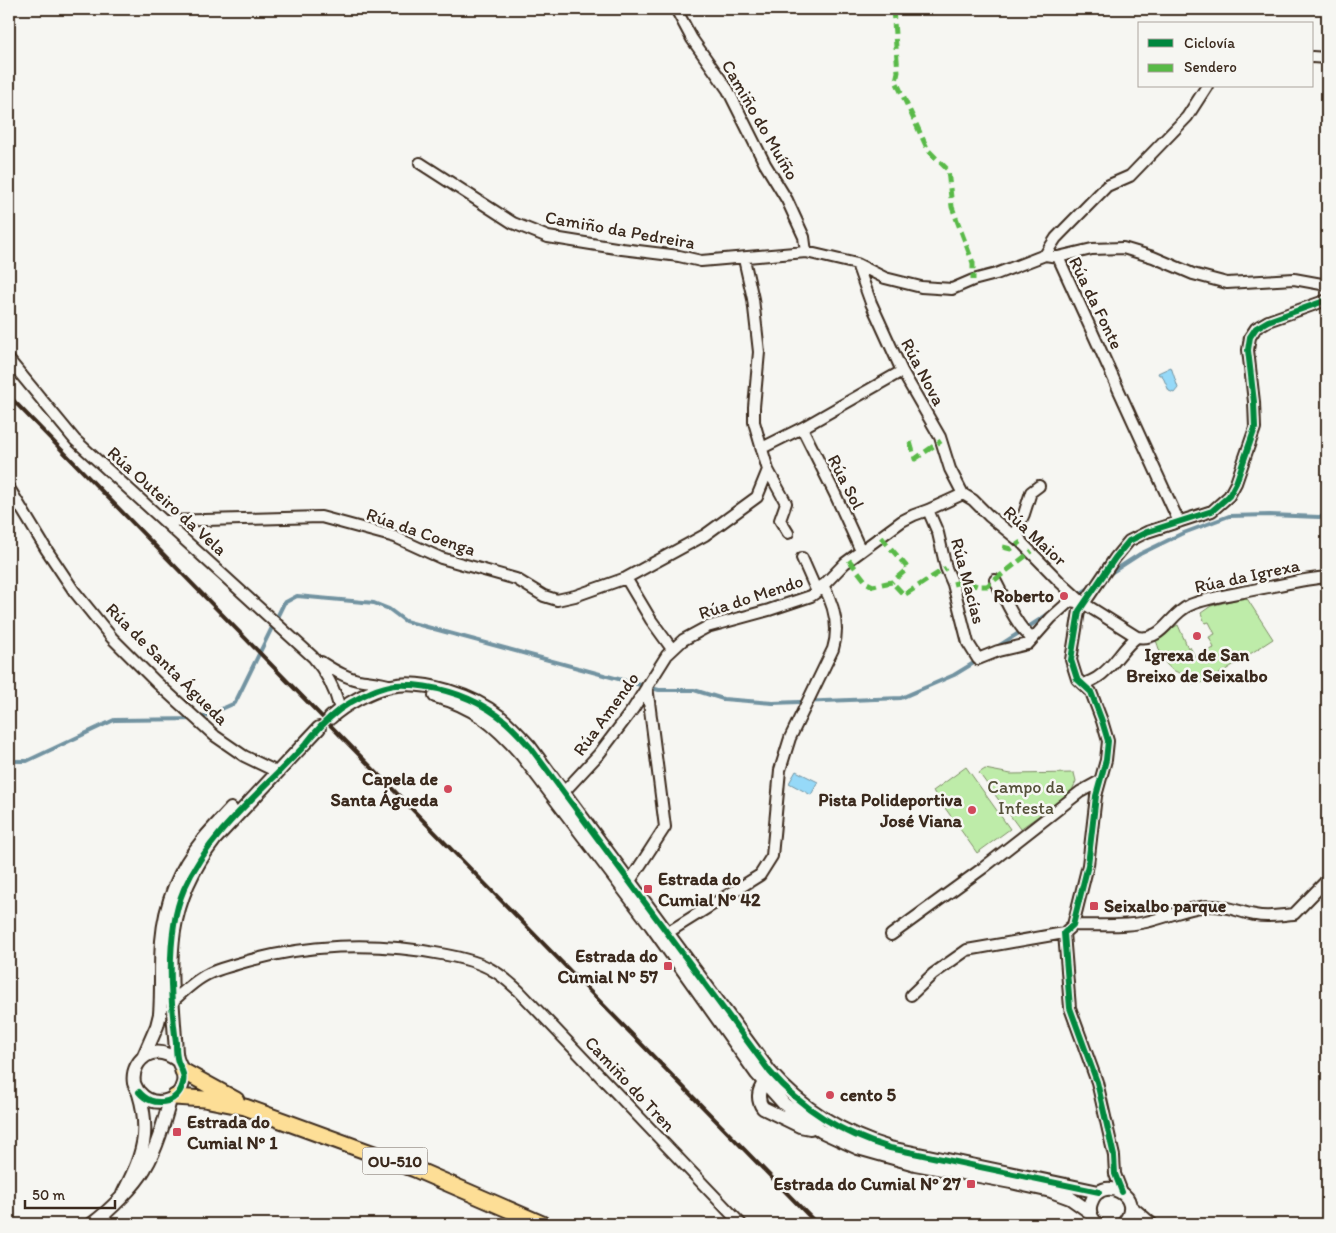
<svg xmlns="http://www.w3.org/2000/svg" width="1336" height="1233" viewBox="0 0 1336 1233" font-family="Itim,sans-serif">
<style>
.green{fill:#beeca9;stroke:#7c8b64}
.water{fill:#96d9f8;stroke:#7293a1}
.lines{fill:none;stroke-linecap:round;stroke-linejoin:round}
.stream{stroke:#7293a1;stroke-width:4}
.minor-casing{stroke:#3b2a1e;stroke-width:14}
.tertiary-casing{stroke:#3b2a1e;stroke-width:16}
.primary-casing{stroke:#3b2a1e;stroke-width:19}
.minor{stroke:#f6f6f2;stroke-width:10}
.tertiary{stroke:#f6f6f2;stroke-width:12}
.primary{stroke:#fdde96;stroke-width:15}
.rail{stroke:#3b2a1e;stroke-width:4}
.quiet{stroke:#58b947;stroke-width:5;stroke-dasharray:10 5;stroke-linecap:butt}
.cycleway-casing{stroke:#f6f6f2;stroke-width:9}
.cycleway{stroke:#00873e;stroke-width:6}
.poi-dot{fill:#d1495b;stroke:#f6f6f2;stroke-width:2}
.labels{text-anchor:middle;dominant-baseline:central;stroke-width:5;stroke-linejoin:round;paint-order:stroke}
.shield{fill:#f6f6f2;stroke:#73675e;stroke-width:1}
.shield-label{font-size:16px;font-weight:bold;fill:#3b2a1e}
.street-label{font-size:18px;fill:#3b2a1e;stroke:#f6f6f2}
.poi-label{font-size:18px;font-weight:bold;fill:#3b2a1e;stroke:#f6f6f2;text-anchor:end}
.park-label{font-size:18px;fill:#55513a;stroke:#f6f6f2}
</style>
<rect width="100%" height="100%" fill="#f6f6f2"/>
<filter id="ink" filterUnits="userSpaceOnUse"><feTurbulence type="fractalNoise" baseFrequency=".02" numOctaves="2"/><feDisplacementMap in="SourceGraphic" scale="10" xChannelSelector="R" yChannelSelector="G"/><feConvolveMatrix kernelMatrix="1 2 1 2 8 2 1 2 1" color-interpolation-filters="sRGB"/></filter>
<g filter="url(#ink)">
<!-- green -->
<path class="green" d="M1246,597L1273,639L1210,680L1200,683H1192V676C1165,672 1163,661 1155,637L1178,625L1188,648L1190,647L1195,657L1214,648L1209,637L1215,634L1209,622L1205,623L1201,613L1211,606Z
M966,767L1010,829L977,853L933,791Z
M985,769L1011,774L1074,773L1076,781L1071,793L1020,829L979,773Z"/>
<!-- water -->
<path class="water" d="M1171,367L1178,388L1174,393L1169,391L1162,375H1159L1158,373Z
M796,771L818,782L811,795L789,783Z"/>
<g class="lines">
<!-- stream -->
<path class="stream" d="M1106,576L1140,554L1181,534L1229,516L1270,515L1319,517L1327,516
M1077,596L1092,586
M997,647L1050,613
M9,761H27L114,720L199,719L235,703L284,603L297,596L374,603L389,609L405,621L659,690H694L723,699L773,703L901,698L954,675L977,661"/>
<defs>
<path id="minor" d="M676,9L692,39L728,90L765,164L787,200L804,237L806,252
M1312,57L1327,58
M420,163L513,223L548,237L622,249L679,256L701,261L806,252L857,264L885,278L921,287L952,289L973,280L996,274L1045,255L1058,257L1092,249L1123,248L1153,257L1193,274L1227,283L1294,279L1327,285
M1045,255L1056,238L1107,186L1130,176L1187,117L1207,86
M1058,257L1179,522
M857,264L871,303L902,371L940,437L950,469L963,494
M9,360L75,440L313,657C327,673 335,689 340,709
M802,428L835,494L861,551
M762,448L802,428L902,371
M768,470L786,503L780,520L788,533
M9,488L46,549L74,591L112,638L156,682L215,736L244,756L271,769
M963,494L973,500L989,516L1021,542L1060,582L1083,603L1137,637C1164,641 1168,615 1190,605C1212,596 1236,594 1258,589C1281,585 1304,579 1327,577
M928,510L938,533L946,568L953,584L968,643L978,659L998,651L1028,644L1051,618L1070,601L1083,603
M166,521L321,517L395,537L441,558L516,579L544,596L557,600L575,596L626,578L705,535L757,497L768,470L754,422V407L759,352L753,299L744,259
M1021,541L1016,531L1024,514L1031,492L1039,486
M802,558L817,592
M626,578L651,620L672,649
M995,580C1004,597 1017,628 1032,638
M321,662C332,669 344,677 358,680C369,682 380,682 391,686
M1084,684C1088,682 1094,680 1098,677C1114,667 1122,648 1137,637
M561,795L599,754L633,709L667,655L683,640L707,627L769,610L811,596L817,592L845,563L902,521L914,515L928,510L963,494
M630,881L665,827L647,686
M1073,925C1097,925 1122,927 1146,922C1168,917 1188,907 1210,906C1227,905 1239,912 1255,915C1268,918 1281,915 1294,914L1327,880
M667,933L760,875L772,856L780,770L790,738L833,649C840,627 834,605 823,585
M891,935L983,868L1080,792L1100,781
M911,995L933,974L967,950L1064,933
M172,1002C183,992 195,980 208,974C218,969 228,967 237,964C303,944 374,941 441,954C458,957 478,961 492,970C502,975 511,984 519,991L741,1224
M1122,1192L1115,1174L1114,1156L1097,1082L1070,1008L1064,933L1073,925L1088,865L1096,796L1106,760L1108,741L1102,721L1091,692L1077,679L1071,660L1079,611L1115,558L1129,541L1147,532L1212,511L1229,496L1236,483L1255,428L1254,402L1248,350L1250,337L1256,328L1268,321L1327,300"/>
<path id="tertiary" d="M435,696C474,706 496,725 522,755L651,925L757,1074L784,1104L821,1131L858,1148L915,1164L1011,1182L1051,1191L1070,1198L1090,1212
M330,718C344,705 372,689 391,686C424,679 474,696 500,717C511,726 520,736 530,747L770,1072C802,1109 843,1134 890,1148L1099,1192
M143,1058L157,1026L160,1014C162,990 160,966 162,941C165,904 179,869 203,840C212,829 222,819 231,809
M769,1081L764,1083C758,1091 757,1100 763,1108L800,1126L810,1128
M139,1092C152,1108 178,1104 183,1083C185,1074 181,1069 178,1061C175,1055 176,1045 175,1038C169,959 164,905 215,839L319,728
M123,1194C132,1176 142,1157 144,1136C145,1123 143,1107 139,1094C138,1090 135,1087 134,1083C132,1071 138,1059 149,1054C160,1050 169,1054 178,1061
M1130,1206L1151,1224
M92,1224C108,1212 135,1186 145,1168C157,1148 164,1122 170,1100
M1097,1224C1091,1218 1088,1211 1091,1203C1100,1173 1148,1196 1123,1224"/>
<path id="primary" d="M183,1071L236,1100
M175,1097L204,1099L245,1107L415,1169L542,1224"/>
</defs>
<!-- minor casing -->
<use href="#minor" class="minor-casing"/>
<!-- tertiary casing -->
<use href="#tertiary" class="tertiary-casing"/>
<!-- primary casing -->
<use href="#primary" class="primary-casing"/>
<!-- minor -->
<use href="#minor" class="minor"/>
<!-- tertiary -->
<use href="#tertiary" class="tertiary"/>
<!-- primary -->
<use href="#primary" class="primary"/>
<!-- rail -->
<path class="rail" d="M9,396L817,1224"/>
<!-- quiet -->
<path class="quiet" d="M893,9L898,72L896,81L928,150L948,170L952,207L973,263V280
M910,442L915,459L941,441
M881,537L906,566L907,569L892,582
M1003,547L1011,549L1021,542
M849,560L867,583L873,586L892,582L904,595L946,568
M953,584L964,581L977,586H987L1032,551"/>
<defs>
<path id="cycleway" d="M139,1092C152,1108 178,1105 183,1083C185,1074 181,1069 178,1062C176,1056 176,1049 176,1043C170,997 165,933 184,889C204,844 241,809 276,775C285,765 296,755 305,745C315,732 326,720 339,710C353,700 374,689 390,686C397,684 406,685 413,685C444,688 472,697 497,715C510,724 520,736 530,747L770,1072C802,1109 843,1134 890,1148L1099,1192
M1122,1192L1115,1174L1114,1156L1097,1082L1070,1008L1064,933L1073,925L1088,865L1096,796L1106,760L1108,741L1102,721L1091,692L1077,679L1071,660L1079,611L1115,558L1129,541L1147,532L1212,511L1229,496L1236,483L1255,428L1254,402L1248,350L1250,337L1256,328L1268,321L1327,300"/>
</defs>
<!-- cycleway casing -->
<use href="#cycleway" class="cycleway-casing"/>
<!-- cycleway -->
<use href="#cycleway" class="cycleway"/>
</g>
</g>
<!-- markers -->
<g class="poi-dot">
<circle cx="1064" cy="596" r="5"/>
<circle cx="1197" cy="636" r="5"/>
<circle cx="448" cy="789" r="5"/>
<circle cx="972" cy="810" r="5"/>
<rect x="643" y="884" width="10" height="10" rx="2.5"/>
<rect x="1089" y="901" width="10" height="10" rx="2.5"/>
<rect x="663" y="961" width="10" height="10" rx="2.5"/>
<circle cx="830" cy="1095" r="5"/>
<rect x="172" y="1127" width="10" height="10" rx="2.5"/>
<rect x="966" y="1179" width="10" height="10" rx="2.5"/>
</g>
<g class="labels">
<!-- shield labels -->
<rect class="shield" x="362.5" y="1147.5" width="65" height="27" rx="4"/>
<g class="shield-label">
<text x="395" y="1161">OU-510</text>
</g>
<!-- street labels -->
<g class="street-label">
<text transform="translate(760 120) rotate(60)">Camiño do Muíño</text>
<text transform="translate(620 230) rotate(10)">Camiño da Pedreira</text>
<text transform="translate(1096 303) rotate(64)">Rúa da Fonte</text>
<text transform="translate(923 372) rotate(62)">Rúa Nova</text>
<text transform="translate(846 482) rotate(63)">Rúa Sol</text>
<text transform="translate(167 501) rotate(42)">Rúa Outeiro da Vela</text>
<text transform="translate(421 532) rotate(19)">Rúa da Coenga</text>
<text transform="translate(1035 536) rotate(43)">Rúa Maior</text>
<text transform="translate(1247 576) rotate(-12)">Rúa da Igrexa</text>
<text transform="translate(968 581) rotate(75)">Rúa Macías</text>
<text transform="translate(751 597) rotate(-18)">Rúa do Mendo</text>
<text transform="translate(167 664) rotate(45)">Rúa de Santa Águeda</text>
<text transform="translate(606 714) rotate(-54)">Rúa Amendo</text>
<text transform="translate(630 1084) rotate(47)">Camiño do Tren</text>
</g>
<!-- poi labels -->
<g class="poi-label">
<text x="1054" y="596">Roberto</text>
<text x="1197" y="655" text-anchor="middle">Igrexa de San<tspan x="1197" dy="21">Breixo de Seixalbo</tspan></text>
<text x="438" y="779">Capela de<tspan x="438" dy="21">Santa Águeda</tspan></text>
<text x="962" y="800">Pista Polideportiva<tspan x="962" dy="21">José Viana</tspan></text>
<text x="658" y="879" text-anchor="start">Estrada do<tspan x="658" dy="21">Cumial Nº 42</tspan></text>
<text x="1104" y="906" text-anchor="start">Seixalbo parque</text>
<text x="658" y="956">Estrada do<tspan x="658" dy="21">Cumial Nº 57</tspan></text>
<text x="840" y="1095" text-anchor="start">cento 5</text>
<text x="187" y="1122" text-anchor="start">Estrada do<tspan x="187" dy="21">Cumial Nº 1</tspan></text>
<text x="961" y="1184">Estrada do Cumial Nº 27</text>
</g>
<!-- park labels -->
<g class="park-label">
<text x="1026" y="787">Campo da<tspan x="1026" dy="21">Infesta</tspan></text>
</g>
</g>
<!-- margin -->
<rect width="1336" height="1233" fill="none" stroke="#f6f6f2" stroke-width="30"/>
<rect x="15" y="15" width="1306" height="1203" fill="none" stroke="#3b2a1e" stroke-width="2" filter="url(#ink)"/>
<!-- legend -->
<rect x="1138" y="22" width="175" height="65" fill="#f6f6f2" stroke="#aba49d"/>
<rect x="1148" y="39" width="25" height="8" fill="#00873e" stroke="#aba49d"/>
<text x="1184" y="48" font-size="15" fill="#3b2a1e">Ciclovía</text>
<rect x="1148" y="64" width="25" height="8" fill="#58b947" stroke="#aba49d"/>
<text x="1184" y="72" font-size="15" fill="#3b2a1e">Sendero</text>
<!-- scale -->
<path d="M25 1200v8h90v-8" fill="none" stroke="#3b2a1e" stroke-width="2.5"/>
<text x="32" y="1200" font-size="15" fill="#3b2a1e" stroke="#f6f6f2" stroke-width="4" paint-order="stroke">50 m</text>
</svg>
